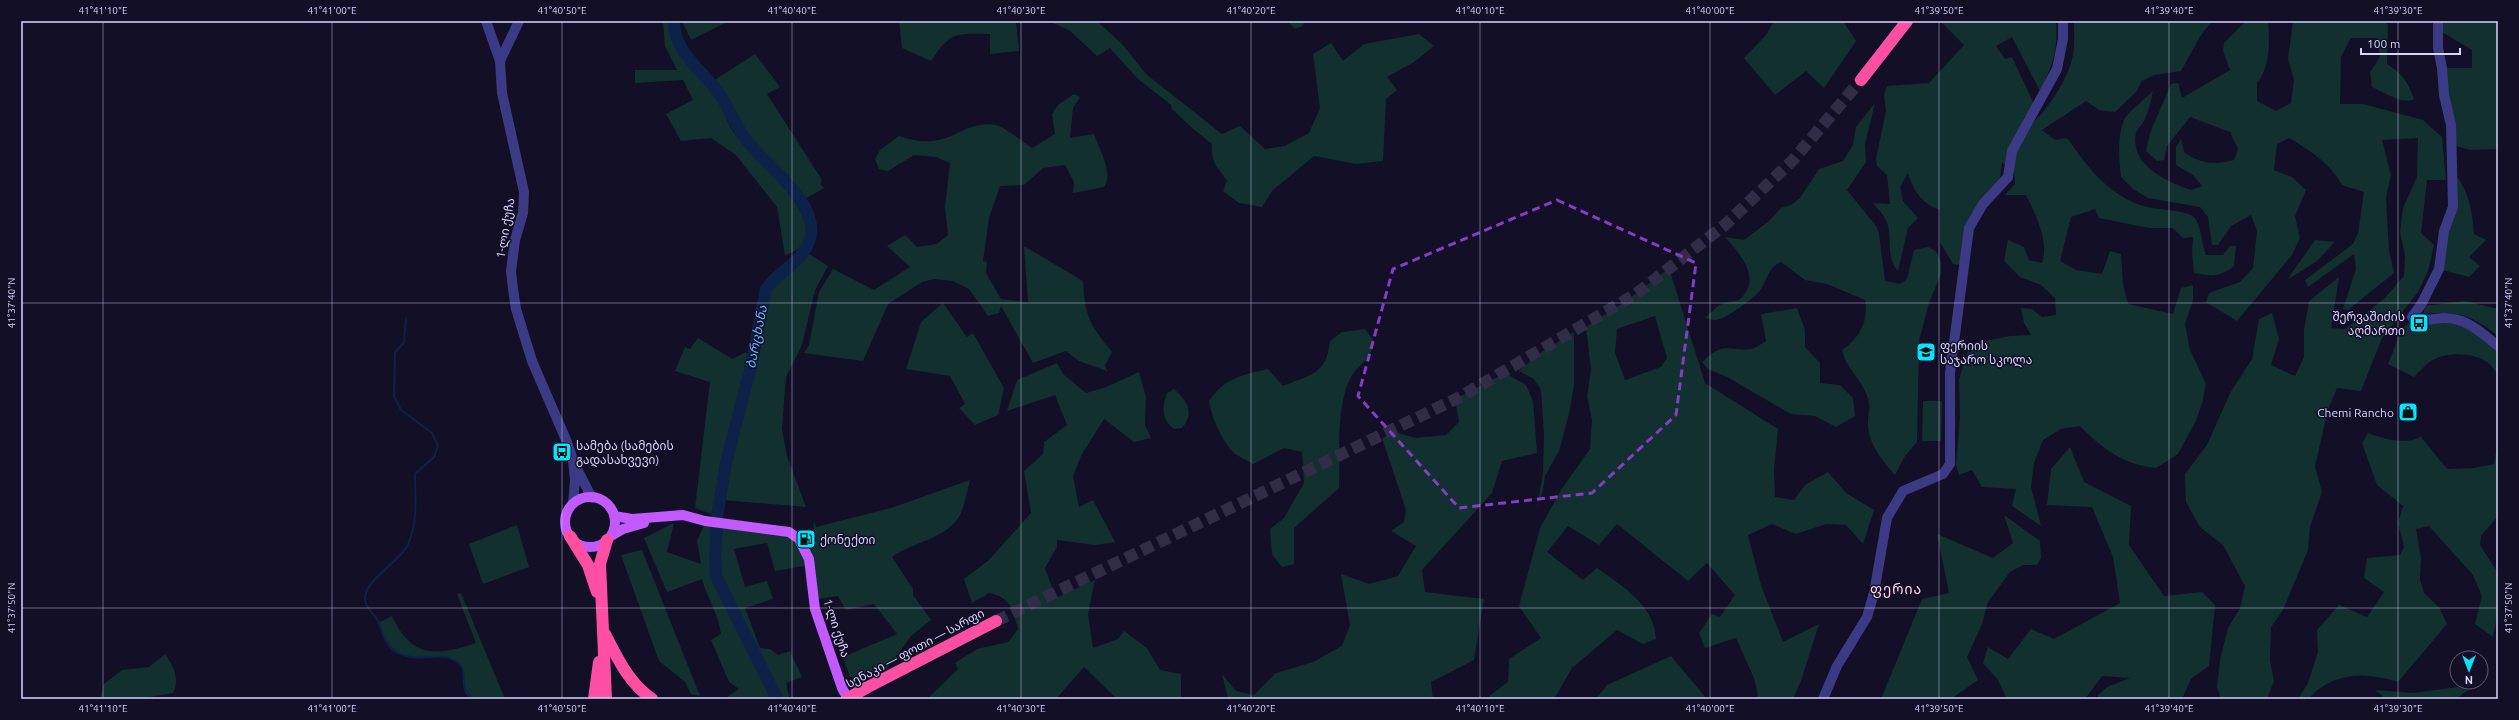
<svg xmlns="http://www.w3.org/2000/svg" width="2519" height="720" viewBox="0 0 2519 720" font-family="Ubuntu,'Noto Sans Georgian',sans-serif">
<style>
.green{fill:#12302f;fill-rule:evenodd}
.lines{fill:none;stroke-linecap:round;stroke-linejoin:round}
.stream{stroke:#0c2248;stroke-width:2}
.river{stroke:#0c2248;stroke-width:12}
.highway-tunnel{stroke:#312d47;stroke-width:12;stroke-dasharray:12 6;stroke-linecap:butt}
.minor{stroke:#3d3a85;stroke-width:10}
.major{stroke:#c25bff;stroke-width:10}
.highway{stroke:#ff4fa3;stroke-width:12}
.highway-bridge{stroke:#ff4fa3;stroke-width:12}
.marked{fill:none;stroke:#843dc5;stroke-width:3;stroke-dasharray:8 5;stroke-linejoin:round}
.ticks{fill:none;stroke:#d9d4ff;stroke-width:1;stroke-opacity:0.45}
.labels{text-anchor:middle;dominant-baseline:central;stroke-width:3;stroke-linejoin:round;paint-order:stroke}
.street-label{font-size:12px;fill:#d9d4ff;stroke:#130f26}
.poi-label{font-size:12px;fill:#d9d4ff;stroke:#130f26;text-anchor:start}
.water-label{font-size:13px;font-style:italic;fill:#62b6ff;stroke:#130f26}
.quarter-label{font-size:14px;letter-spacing:1px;fill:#ffd6f0;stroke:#130f26}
.neatline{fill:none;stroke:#d9d4ff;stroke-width:1.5}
.ticks-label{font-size:10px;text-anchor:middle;fill:#d9d4ff}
</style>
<rect width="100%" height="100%" fill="#130f26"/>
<!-- green -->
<path class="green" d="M663,21H670C669,53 701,76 718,100C724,108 726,121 732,130C748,154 851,236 785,255L777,207L736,155L711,138L681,141L666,114L693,100L683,80L635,83V70H677L665,46Z
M682,21H729L691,40Z
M899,21H1016L1019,51L990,54V34C955,33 950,32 931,61L902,48Z
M1048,21H1097L1123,45L1146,74L1222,134L1240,126L1265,149L1285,146L1309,133L1320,108L1313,54L1331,43L1343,61L1364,44L1419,34L1434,46L1414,62L1387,77L1397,90L1386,99L1383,161L1356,164L1314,156L1272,191L1262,207L1239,203L1223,191L1227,180C1217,168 1210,160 1212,144L1191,127L1171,108V105L1137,78L1110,48L1097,56L1069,30Z
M1287,21H1305L1302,26L1295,29Z
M1774,21H1843L1856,41L1824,88L1806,71L1775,95L1744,58L1766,35Z
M1940,21H2056C2058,51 2053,64 2040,91L2012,37L1996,46L2005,59L2012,57L2034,104L2023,119L2032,124C2049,107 2068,80 2073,55C2075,45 2074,32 2074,21H2212L2201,35L2181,71L2154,75L2142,81L2136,92L2115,112L2099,110L2086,101L2042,130L2055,140L2065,138L2069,140C2088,169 2112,198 2147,207C2159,210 2186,210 2194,217C2202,226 2201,244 2206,255H2223L2230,246H2236L2234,266C2219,278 2212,276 2194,273L2192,252L2193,237L2183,238L2173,228H2149L2099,218L2095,209L2071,217L2060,261L2076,270L2102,274L2110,251L2121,254L2123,284L2128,304L2173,314L2181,288L2193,285V300L2185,324L2190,350L2206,384L2203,400L2196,421L2178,454L2156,468C2122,464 2104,450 2080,426L2061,429L2043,440L2034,463L2031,487L2041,526L2012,506L2016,489L1982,487L1972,470L1959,475L1956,464L1960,416L1959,379L1970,344L2010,336L2031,335L2024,323L2021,308L2032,309L2042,317L2056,315L2055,298L2041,285L2020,277L2004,261L2008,240L2024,247L2029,260L2042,263C2049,241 2036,215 2026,195H2005L2015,184L2014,170L2002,163L2000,178L1977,206L1959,265L1953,264L1940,242V210C1922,204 1913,190 1908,173L1900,187L1903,201L1918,218L1908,228L1898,271C1886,258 1892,242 1888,226C1886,217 1879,210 1873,203L1890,204L1887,175L1877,166L1876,159L1886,111L1884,95L1887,86L1929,83L1964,45Z
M2246,21H2268C2270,41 2270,68 2257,83V101L2276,111L2291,103L2294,80L2288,59L2293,21H2384L2388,25L2387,64C2402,73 2408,82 2414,99C2402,105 2383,92 2372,87L2370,72L2380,57L2377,38H2351L2341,57L2340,104H2363L2423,120L2442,137L2446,180H2427L2421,233L2434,245L2428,271L2418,292L2382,338L2361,391L2337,388L2328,410L2315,466L2322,492L2310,527L2308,550L2283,610L2271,627L2270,660L2274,681L2267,699H2221L2217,687L2220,660L2228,628L2240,608L2245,586L2223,545L2200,527L2186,502L2185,474L2207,445L2230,393L2252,359L2259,319L2272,313L2279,339L2271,365L2295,376L2304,357V330L2309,301L2339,277L2331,328L2345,329L2384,299L2404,276L2405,256L2400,232L2403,208L2417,177L2418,138L2382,140L2391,175L2386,197L2389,251L2394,273L2348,310L2343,309L2356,269L2354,254L2308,287L2305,280L2353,244L2358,233L2364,192L2342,185C2330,163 2311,151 2289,138L2277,144L2274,170L2292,177L2306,190L2295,216L2300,238L2292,255L2237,321L2206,302L2209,293L2240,282L2253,268L2257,231L2251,215L2231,226L2218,245H2212L2208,217L2200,207L2148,198L2133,189L2121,177C2119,160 2117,137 2124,120C2127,113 2146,98 2153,91C2151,101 2149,111 2144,121C2142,125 2137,129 2136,133C2129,165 2167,182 2191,190L2202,186L2193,175L2176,165V147L2181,139L2184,152C2200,164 2215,165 2234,160L2238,149L2230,132L2190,117L2167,146L2164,160L2157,161L2146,151L2150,133L2171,84L2178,83L2182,98L2230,70L2223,51L2224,43Z
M2438,21H2498V149L2470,150L2450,144L2442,68H2472V50L2437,29Z
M755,54L780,87L767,94L822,180L820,184L824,188L803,200L798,190L741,129L713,81Z
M1074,94L1080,97L1073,108L1070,138L1094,134C1099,149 1114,173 1104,187L1073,193L1074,182L1065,165L1043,168L1024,185L1000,186L989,218L983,261L987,262L986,273L1001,299L1028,302L1024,246L1083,281C1085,317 1090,325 1112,352L1105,365L1107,371L1079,361L1066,351L1033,363L1001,306L999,313L988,316L969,289L953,281L934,279L922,282L888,304L863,361L804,353L809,345L819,292L833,269L874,290L910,267L887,246L905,235L917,247L937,244L948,235L945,207L950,163L936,157L914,155L888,171L879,169L875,159L880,150L899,136C910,140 920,142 932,141C956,139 970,120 996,125C1005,127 1024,143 1032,148L1055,134L1052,114L1058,105Z
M1875,103L1865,144L1866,162L1847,190L1876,226L1879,234L1885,281L1900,284L1907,279L1914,250L1928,247L1936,251L1941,262V274L1929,303L1919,341L1917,442L1905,456L1895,475C1882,460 1868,444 1868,423C1868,410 1872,407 1866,393C1859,377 1846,368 1842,350C1859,338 1869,322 1865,300L1827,284L1805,280L1781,262C1768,267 1768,279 1761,289C1755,298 1725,320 1715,320C1712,320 1708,318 1705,318C1711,313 1716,306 1722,304C1728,301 1736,302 1740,299C1763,278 1739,253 1725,237L1744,240L1769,221L1781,208L1791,205L1800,198L1819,169L1843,161L1853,145L1856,127Z
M2453,171C2469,191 2472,209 2474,234L2486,240L2469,257L2480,266L2469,277L2439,269L2453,207Z
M2315,240L2335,242L2317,261L2287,280Z
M806,252L828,266L815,290L802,345L786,377L782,429L787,456L806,507L722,500L730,461L755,362L768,290L774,279L784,274Z
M1669,268L1705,383L1778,429L1774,470L1775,497L1794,500L1805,485L1828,472L1846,493L1874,510L1863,544L1846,525L1826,524L1796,534L1772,524L1748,535L1761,585L1783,642L1819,624L1801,681L1793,699H1755L1758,695L1754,678L1736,638L1705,648L1699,633L1712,614L1720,617L1735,595L1707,563L1688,581L1617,524L1599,545L1568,526L1547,552L1583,580L1597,568C1623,587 1654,604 1656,639L1643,644L1617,630L1572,668L1554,699H1490L1489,696L1508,682L1509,659L1541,638L1519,606L1540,528L1561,490L1590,449L1592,420L1587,397L1591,369L1586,327L1629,299ZM1655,316L1667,358L1661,367L1625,380L1615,353L1617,329Z
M2465,301L2498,309V336C2471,314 2457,311 2423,314L2425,306Z
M943,303L967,337L973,333L1004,388L998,415L975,425L959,408L965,404L950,376L906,369L921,322Z
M1797,308L1805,330V347L1820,363V383L1840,385L1853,398L1855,416L1836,427L1815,416L1791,414L1727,377L1708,369L1702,362C1726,340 1726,352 1752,349C1756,348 1762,343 1766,341L1761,314Z
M2411,321L2412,327C2429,321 2449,319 2467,325C2477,329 2489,343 2498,351V373C2494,371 2493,367 2490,364C2475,352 2445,351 2430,362C2424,366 2419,372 2414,377L2388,364L2402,329Z
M1365,329L1374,341C1371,362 1359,362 1350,379C1336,406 1340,457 1339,488L1294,528V564L1282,567L1272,554L1270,529L1284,518L1304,483L1302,452L1284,448L1253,464C1247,460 1239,457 1234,453C1221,440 1212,418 1209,401C1223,379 1244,374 1268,369L1283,386C1312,374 1326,375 1330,341L1342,332Z
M1574,332V386L1569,414L1559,451L1545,476L1543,490L1537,507L1543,473L1544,435L1541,390L1534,379L1519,371L1537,355Z
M698,338L732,359L746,352L749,358L725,447L714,515L695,508L710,382L675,371L685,347L690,349Z
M1057,363L1063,374L1086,393L1104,388L1139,372L1146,397L1145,425L1151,438L1134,442L1104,419L1081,456L1073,476L1079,507L1093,500L1115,542L1095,545L1057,540V547L1045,568L1056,598L1095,580L1088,614L1093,648L1118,639L1124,631L1147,648L1160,670L1181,674V699H1117L1084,667L1056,699H927L958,669L955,663L977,649L1008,642L1018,629C1013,610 1011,597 989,593L972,603L964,579L989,560L1031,513L1024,471L1043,454L1044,442L1067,425L1055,395L1007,411L1017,380Z
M1505,373L1526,385L1533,401L1537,453L1502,461L1492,493L1422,570L1425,592L1484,599L1474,660L1431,682L1433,699H1228L1222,674L1236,691L1254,695L1276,673L1313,662L1342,646L1350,625L1341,574L1369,584L1398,576L1416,546L1391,531L1404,522L1406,510L1382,438L1395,432L1415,438L1446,435L1459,422L1455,399Z
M1174,389C1187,400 1195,413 1182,428L1174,429C1161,419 1162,407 1167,393Z
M1923,401H1942L1941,441H1922Z
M2368,433C2384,439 2405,445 2421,437L2447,469L2474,468L2494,464L2498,442V516L2481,536L2480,545L2498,573V611L2493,637L2475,624L2482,596L2473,575L2429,526L2416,529L2421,558L2420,579L2424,593L2439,607L2447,624L2398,682C2367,672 2331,672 2309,699H2298L2308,683L2318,652L2317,630L2339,605L2367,617L2384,592L2364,578L2367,558L2400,555L2404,547L2398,523L2403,506L2377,485L2362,443Z
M2070,447L2084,482L2131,506L2129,545L2164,596L2202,592L2215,605L2209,666L2191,679L2182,699H2098V695L2107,687L2130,678L2102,676L2085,699H2007L1998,680L1983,663L1988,647L2008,659L2031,629L2054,639L2120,603L2113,557L2092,507L2047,505L2051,469Z
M970,480C967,491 965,503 961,513C950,538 912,542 892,557L913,589V595L931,620L911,636L886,670L867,677H850L843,657L897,634L874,604L846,610L838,596L817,599L806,545L813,532L814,521L816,527L891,508Z
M2004,515L2040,541L2041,558L2037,565H2023L2010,572L1988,602L1982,624L1967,657L1978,680L1951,699H1881L1922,599L1949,593L1937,534L1993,558L2013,543Z
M674,523L667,552L701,564L697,541L704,525L789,532L810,565L775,571L767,543L734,549L745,587L767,581L773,599L745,608L760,648L770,649L778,655L790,651L802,677L786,683L790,699H731L727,697L739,689L729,682L711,640L721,634C719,615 707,598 702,579L667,592L644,538Z
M517,525L529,567L483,584L469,544Z
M642,550L700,696L691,694L685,682L659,661L621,555Z
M461,593L505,699C496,699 483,701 474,699C454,694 472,668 454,660C447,656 438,657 430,658C399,660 390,651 378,623L392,616C412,659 436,656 476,643L457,594Z
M165,654C174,666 180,680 173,693L138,699H100L104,684L122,670L149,667Z
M1671,656L1707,699H1596L1607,685Z
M2458,687L2468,690L2456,699H2386L2375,690L2413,693Z"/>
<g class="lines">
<!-- stream -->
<path class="stream" d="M406,318L404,342L395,353L394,396L401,410L432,433L438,446L434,457L415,474C415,497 418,520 409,542C401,563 355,584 367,606C370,612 375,615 378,621C383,633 385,647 398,653C416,663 437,651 454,660C473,669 454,687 474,699"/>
<!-- river -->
<path class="river" d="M674,21C674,52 701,69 718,92C729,107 735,126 747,141C768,167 823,205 809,242C802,262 777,272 766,289L751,366L726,463L718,511L715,554L716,576L777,699"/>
<!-- highway-tunnel -->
<path class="highway-tunnel" d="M996,621L1460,397L1636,294L1726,224L1793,160L1861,80"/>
<!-- minor -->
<path class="minor" d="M486,21L500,61
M519,21L500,61L502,93L524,192L523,213L515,240L511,271L513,289L516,309L532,361L567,442L573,460L575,480L573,504
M2438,21V48L2442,68L2444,95L2451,125L2453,207L2444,231L2439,269L2422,303L2412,317L2415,322C2458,313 2465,319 2498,346
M576,467L592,498
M1823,699L1837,666L1867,617L1874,593L1887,518L1903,491L1943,474L1950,464V373L1969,228L1983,204L2008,177L2012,151L2057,69L2063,39V21"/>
<!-- major -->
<path class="major" d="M565 522a25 25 0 1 1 50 0a25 25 0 1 1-50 0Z
M614,516L632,519L683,515L705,521L789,532L799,539L809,559L815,609L842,688L848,699
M611,536L623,529L644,523"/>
<!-- highway -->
<path class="highway" d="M1861,80L1907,21
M570,536L588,565L597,592
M605,634C618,659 628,682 652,699
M866,688L996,621
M594,699L599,662
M606,699L600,564L607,540"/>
<!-- highway-bridge -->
<path class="highway-bridge" d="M847,699L866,688"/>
</g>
<!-- marked area -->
<path class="marked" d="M1557,200L1696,263L1676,415L1592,493L1459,508L1358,396L1393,269Z"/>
<!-- ticks -->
<path class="ticks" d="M103,21V699M332,21V699M562,21V699M792,21V699M1021,21V699M1251,21V699M1480,21V699M1710,21V699M1939,21V699M2169,21V699M2398,21V699M21,303H2498M21,608H2498"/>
<!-- icons -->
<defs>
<symbol id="bus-square" viewBox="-11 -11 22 22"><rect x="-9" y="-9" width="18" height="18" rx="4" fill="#00e5ff" stroke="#130f26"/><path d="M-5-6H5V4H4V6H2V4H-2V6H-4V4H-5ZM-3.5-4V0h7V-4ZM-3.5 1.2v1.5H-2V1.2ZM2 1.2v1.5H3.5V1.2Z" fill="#111"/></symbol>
<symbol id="school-square" viewBox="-11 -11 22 22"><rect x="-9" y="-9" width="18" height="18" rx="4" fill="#00e5ff" stroke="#130f26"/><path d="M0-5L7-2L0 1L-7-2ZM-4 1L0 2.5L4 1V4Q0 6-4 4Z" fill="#111"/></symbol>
<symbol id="shop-square" viewBox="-11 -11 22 22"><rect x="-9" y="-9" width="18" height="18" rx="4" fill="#00e5ff" stroke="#130f26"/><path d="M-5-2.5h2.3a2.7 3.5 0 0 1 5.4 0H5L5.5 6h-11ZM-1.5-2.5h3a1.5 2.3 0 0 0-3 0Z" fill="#111"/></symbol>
<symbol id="fuel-square" viewBox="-11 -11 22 22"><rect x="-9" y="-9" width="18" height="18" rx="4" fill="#00e5ff" stroke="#130f26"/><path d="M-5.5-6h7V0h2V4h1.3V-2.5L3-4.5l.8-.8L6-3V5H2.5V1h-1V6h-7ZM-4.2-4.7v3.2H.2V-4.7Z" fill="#111"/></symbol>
</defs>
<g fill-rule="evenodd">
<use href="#bus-square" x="2408" y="312" width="22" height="22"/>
<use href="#school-square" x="1915" y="341" width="22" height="22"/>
<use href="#shop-square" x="2397" y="401" width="22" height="22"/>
<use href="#bus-square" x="551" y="441" width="22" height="22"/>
<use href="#fuel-square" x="795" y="528" width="22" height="22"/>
</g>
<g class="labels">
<!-- street labels -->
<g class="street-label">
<text transform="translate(505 228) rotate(-80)">1-ლი ქუჩა</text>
<text transform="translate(837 628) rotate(72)">1-ლი ქუჩა</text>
<text transform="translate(915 648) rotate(-28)">სენაკი — ფოთი — სარფი</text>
</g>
<!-- poi labels -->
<g class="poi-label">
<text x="2405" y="316" text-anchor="end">შერვაშიძის<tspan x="2405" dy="14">აღმართი</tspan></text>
<text x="1940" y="345">ფერიის<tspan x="1940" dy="14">საჯარო სკოლა</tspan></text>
<text x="2394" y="412" text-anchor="end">Chemi Rancho</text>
<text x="576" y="445">სამება (სამების<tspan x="576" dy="14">გადასახვევი)</tspan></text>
<text x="820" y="539">ქონექთი</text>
</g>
<!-- water labels -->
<g class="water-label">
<text transform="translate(756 337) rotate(-79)">ბარცხანა</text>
</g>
<!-- quarter labels -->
<g class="quarter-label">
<text x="1896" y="589">ფერია</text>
</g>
</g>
<!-- border -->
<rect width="2519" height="720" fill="none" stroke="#130f26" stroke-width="44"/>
<!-- north arrow -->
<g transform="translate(2469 670) rotate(180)"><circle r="19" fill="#130f26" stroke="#625e7d"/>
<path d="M0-3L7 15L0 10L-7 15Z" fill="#00e5ff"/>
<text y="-6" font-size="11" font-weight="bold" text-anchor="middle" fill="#d9d4ff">N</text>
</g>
<!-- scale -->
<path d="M2361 48v6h99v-6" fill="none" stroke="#d9d4ff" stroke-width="2"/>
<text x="2367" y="48" font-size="12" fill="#d9d4ff" stroke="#130f26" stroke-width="3" paint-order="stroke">100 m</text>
<rect x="22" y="22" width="2475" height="676" class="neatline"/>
<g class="ticks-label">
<text x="103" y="14">41°41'10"E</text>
<text x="332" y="14">41°41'00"E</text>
<text x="562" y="14">41°40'50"E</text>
<text x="792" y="14">41°40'40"E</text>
<text x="1021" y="14">41°40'30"E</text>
<text x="1251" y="14">41°40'20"E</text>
<text x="1480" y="14">41°40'10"E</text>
<text x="1710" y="14">41°40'00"E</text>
<text x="1939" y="14">41°39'50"E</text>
<text x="2169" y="14">41°39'40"E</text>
<text x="2398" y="14">41°39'30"E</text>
<text transform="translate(2508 303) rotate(-90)" y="4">41°37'40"N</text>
<text transform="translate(11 303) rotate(-90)" y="4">41°37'40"N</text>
<text transform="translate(2508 608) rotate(-90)" y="4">41°37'50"N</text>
<text transform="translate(11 608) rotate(-90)" y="4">41°37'50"N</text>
<text x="103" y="712">41°41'10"E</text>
<text x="332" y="712">41°41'00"E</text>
<text x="562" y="712">41°40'50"E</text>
<text x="792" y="712">41°40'40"E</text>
<text x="1021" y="712">41°40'30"E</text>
<text x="1251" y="712">41°40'20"E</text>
<text x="1480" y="712">41°40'10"E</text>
<text x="1710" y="712">41°40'00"E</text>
<text x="1939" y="712">41°39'50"E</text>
<text x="2169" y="712">41°39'40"E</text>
<text x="2398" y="712">41°39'30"E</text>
</g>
</svg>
